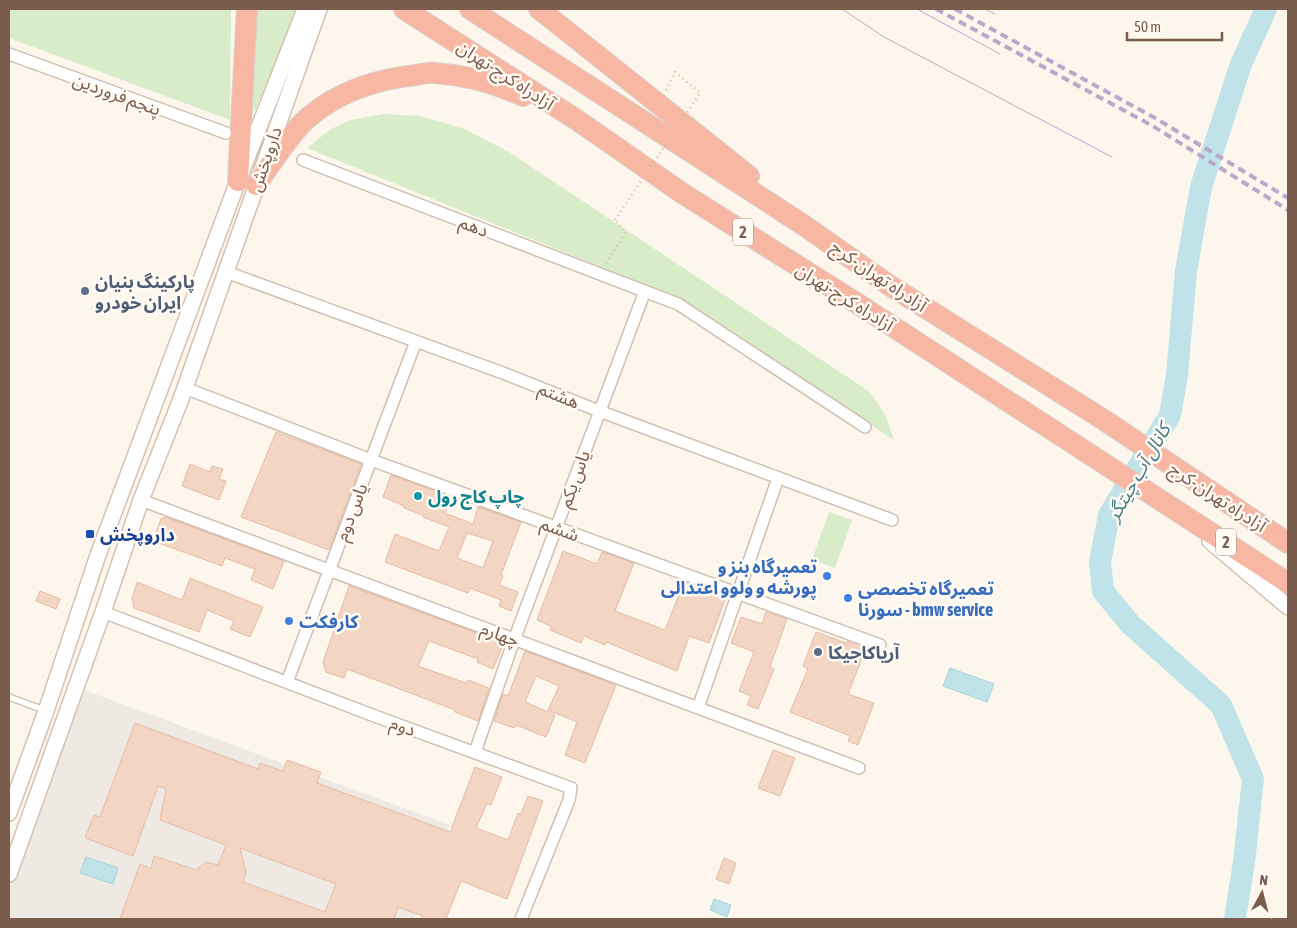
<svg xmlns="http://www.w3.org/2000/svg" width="1297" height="928" viewBox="0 0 1297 928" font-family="'Asap Condensed','Noto Sans Arabic',sans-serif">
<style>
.industrial{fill:#efe9e4}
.green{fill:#d8ecc9}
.water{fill:#bfe3e8;stroke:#a5d3da}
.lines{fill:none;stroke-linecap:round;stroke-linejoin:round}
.river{stroke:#bfe3e8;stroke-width:22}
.building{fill:#f3d5c3;stroke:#e6bba3;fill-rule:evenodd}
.lane-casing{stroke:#d1beb0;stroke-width:8}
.street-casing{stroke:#d1beb0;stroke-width:14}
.secondary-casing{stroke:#d6c0b0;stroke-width:18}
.highway-casing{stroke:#dad1cd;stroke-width:22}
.path{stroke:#d9b8a5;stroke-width:2.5;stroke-dasharray:1 4;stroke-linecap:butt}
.lane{stroke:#fff;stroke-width:5.5}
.street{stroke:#fff;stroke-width:11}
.secondary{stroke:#fff;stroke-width:15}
.highway{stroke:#f7b7a3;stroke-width:20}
.tram{stroke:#b9a8c9;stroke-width:1}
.rail{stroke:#b9a8c9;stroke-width:4;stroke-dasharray:8 5;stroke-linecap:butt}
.path-bridge{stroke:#d9b8a5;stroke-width:2.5;stroke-dasharray:1 4;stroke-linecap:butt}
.service-dot{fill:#5c6f8a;stroke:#fffaf3;stroke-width:2}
.culture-dot{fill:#0f9aa8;stroke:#fffaf3;stroke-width:2}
.transit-dot{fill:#1a4fb4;stroke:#fffaf3;stroke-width:2}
.shop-dot{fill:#3f7fe0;stroke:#fffaf3;stroke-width:2}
.labels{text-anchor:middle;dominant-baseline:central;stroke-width:5;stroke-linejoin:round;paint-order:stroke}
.shield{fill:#fffaf3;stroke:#a28b7f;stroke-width:1}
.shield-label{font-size:16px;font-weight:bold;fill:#7a5c4d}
.street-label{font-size:18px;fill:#7a5c4d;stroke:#fffaf3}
.service-label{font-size:18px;font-weight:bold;fill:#4e5e75;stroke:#fffaf3;text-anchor:start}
.culture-label{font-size:18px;font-weight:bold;fill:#0d838f;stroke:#fffaf3;text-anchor:start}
.transit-label{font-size:18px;font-weight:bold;fill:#164399;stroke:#fffaf3;text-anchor:start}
.shop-label{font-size:18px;font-weight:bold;fill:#366cbe;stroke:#fffaf3;text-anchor:start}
.water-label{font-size:19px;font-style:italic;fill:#437c86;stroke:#fffaf3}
</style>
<rect width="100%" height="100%" fill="#fdf6ec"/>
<!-- industrial -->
<path class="industrial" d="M76,687L450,825L414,919H9V883Z"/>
<!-- green -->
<path class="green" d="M9,9H231L230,120L9,38Z
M253,9H298L254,113L250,77Z
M384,114L420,116L462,128L509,152L870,392L886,416L894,440L680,299L307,148L331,129L351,120Z
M829,512L852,520L835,568L812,560Z"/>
<!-- water -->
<path class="water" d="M950,668L994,684L987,702L943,686Z
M86,857L118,868L113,884L80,873Z
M714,899L731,905L727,917L710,910Z"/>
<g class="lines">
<!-- river -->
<path class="river" d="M1235,919L1244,862L1253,779L1221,705L1130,624L1103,591L1100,562L1109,515L1170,415L1177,375L1186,271L1201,187L1241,64L1266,9"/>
</g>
<!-- building -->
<path class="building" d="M276,432L361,464L329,550L241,517Z
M190,464L210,472L212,466L223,469L219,479L226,481L219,500L182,486Z
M391,475L451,497L445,513L473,524L478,507L521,522L501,575L503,576L499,585L518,592L511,611L499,606L501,600L470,588L468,593L385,562L395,534L439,551L449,527L423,517V515L404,508V506L383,497ZM467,533L493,541L483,568L457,558Z
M165,517L284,561L273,589L251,580L255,569L225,558L222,566L153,541L161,519Z
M563,551L597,564L602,552L634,563L615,611L665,630L684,582L726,597L709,643L689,636L677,671L606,642L605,645L584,636L581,643L550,630L551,626L537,620Z
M190,578L263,607L250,637L230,629L234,621L207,610L199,632L134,608L132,599L137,582L182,600Z
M349,586L504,643L493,669L477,662L478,659L429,641L418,666L466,683L468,680L489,688L478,721L455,712V710L347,669L344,678L326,672L323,662Z
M40,591L60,599L56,609L36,601Z
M766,612L787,619L770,667L774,669L758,709L747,705L751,696L739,691L754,652L731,643L741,617L762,624Z
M816,632L846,643L847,641L866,648L848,694L874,703L858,745L848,741L850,736L790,712L808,669L803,666Z
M525,651L616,685L585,763L565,755L577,722L548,710L559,686L536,676L525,702L555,715L546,737L516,725L514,728L494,721L503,694L508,696Z
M135,723L258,769L260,763L283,771L287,760L321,772L317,783L450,832L475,767L502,777L491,805L487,804L476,828L508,840L518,813L521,814L528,796L543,801L507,899L461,881L446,919H421L422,916L398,907L394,919H120L140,864L151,869L154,856L196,870L206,862L218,865L226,845L160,820L166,789L158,786L133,856L85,838L94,815L100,817ZM240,848L336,884L325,912L243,882L246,872Z
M773,750L795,758L780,796L758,788Z
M724,858L736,863L729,884L716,879Z"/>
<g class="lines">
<defs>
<path id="lane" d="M9,697L44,710"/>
<path id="street" d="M9,54L226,133
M303,160L678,304L865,427
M226,272L503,373L599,411L892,520
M185,388L371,460L880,645
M141,500L859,768
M103,612L372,715L571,788L569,800L521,919
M287,682L416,341
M698,708L778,478
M475,752L514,640L645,291"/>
<path id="secondary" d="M1210,541L1288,607
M9,813L46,711L98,555L238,181L305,9
M9,874L103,612L141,500L181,399L319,9"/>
<path id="highway" d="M404,9L577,120L682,193L855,302L1288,583
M470,9L802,224L889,285L1104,420L1288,543
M539,9L749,176
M238,181L247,9
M256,185C272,163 290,133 310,116C340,91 378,79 416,75C422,74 428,72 435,73C465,75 495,83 523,96"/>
</defs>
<!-- lane casing -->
<use href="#lane" class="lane-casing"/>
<!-- street casing -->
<use href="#street" class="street-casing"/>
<!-- secondary casing -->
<use href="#secondary" class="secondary-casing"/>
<!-- highway casing -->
<use href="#highway" class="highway-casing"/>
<!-- path -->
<path class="path" d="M666,90L675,72L700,93
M606,263L626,232L615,220"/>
<!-- lane -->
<use href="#lane" class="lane"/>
<!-- street -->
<use href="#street" class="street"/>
<!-- secondary -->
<use href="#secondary" class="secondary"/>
<!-- highway -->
<use href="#highway" class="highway"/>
<!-- tram -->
<path class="tram" d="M842,9L884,37L1112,157
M917,9L1000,54
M985,9L995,14"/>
<!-- rail -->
<path class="rail" d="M936,9L1151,125L1288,210
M955,9L1155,118L1288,198"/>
<!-- path-bridge -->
<path class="path-bridge" d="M615,220L700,93"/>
</g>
<!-- markers -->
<g class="service-dot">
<circle cx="85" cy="291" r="5"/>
<circle cx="818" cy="652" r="5"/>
</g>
<circle class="culture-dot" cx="418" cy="496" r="5"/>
<rect class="transit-dot" x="85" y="529" width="10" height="10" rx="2.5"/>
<g class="shop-dot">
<circle cx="827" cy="576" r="5"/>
<circle cx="848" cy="598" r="5"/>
<circle cx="289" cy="621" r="5"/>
</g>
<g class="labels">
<!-- shield labels -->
<g class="shield">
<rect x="733" y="218.5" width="20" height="27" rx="4"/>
<rect x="1216" y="528.5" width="20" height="27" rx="4"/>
</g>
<g class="shield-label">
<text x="743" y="232">2</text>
<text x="1226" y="542">2</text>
</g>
<!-- street labels -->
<g class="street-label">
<text transform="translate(506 75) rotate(33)">آزادراه کرج-تهران</text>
<text transform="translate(117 94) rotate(20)">پنجم فروردین</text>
<text transform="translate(265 159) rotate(-71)">داروپخش</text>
<text transform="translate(474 226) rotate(21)">دهم</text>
<text transform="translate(879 276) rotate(34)">آزادراه تهران-کرج</text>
<text transform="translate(845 297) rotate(32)">آزادراه کرج-تهران</text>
<text transform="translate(559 395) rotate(22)">هشتم</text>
<text transform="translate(574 479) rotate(-70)">یاس یکم</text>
<text transform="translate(1218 497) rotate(33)">آزادراه تهران-کرج</text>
<text transform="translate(351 512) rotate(-69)">یاس دوم</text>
<text transform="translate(560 529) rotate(20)">ششم</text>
<text transform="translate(500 634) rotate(20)">چهارم</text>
<text transform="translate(403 726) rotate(20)">دوم</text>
</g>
<!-- service labels -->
<g class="service-label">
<text x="95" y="281">پارکینگ بنیان<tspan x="95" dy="21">ایران خودرو</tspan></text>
<text x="828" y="652">آریاکاجیکا</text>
</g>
<!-- culture labels -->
<g class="culture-label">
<text x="428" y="496">چاپ کاج رول</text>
</g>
<!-- transit labels -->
<g class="transit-label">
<text x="100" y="534">داروپخش</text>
</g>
<!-- shop labels -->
<g class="shop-label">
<text x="817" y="566" text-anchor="end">تعمیرگاه بنز و<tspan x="817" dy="21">پورشه و ولوو اعتدالی</tspan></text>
<text x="858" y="588">تعمیرگاه تخصصی<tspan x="858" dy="21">سورنا - bmw service</tspan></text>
<text x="299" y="621">کارفکت</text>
</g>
<!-- water labels -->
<g class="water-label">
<text transform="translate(1138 472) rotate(-60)">کانال آب چیتگر</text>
</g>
</g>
<!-- border -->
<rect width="1297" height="928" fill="none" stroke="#7a5c4d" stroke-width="20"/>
<!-- north arrow -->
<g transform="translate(1262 893) rotate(7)" stroke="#fffaf3" stroke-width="4" paint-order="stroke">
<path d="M0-4L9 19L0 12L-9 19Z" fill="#7a5c4d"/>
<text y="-8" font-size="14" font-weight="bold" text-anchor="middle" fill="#7a5c4d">N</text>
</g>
<!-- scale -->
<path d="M1127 32v8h95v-8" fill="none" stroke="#7a5c4d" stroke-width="2.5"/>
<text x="1134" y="32" font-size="15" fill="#7a5c4d" stroke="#fffaf3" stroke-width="4" paint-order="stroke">50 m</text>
</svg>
